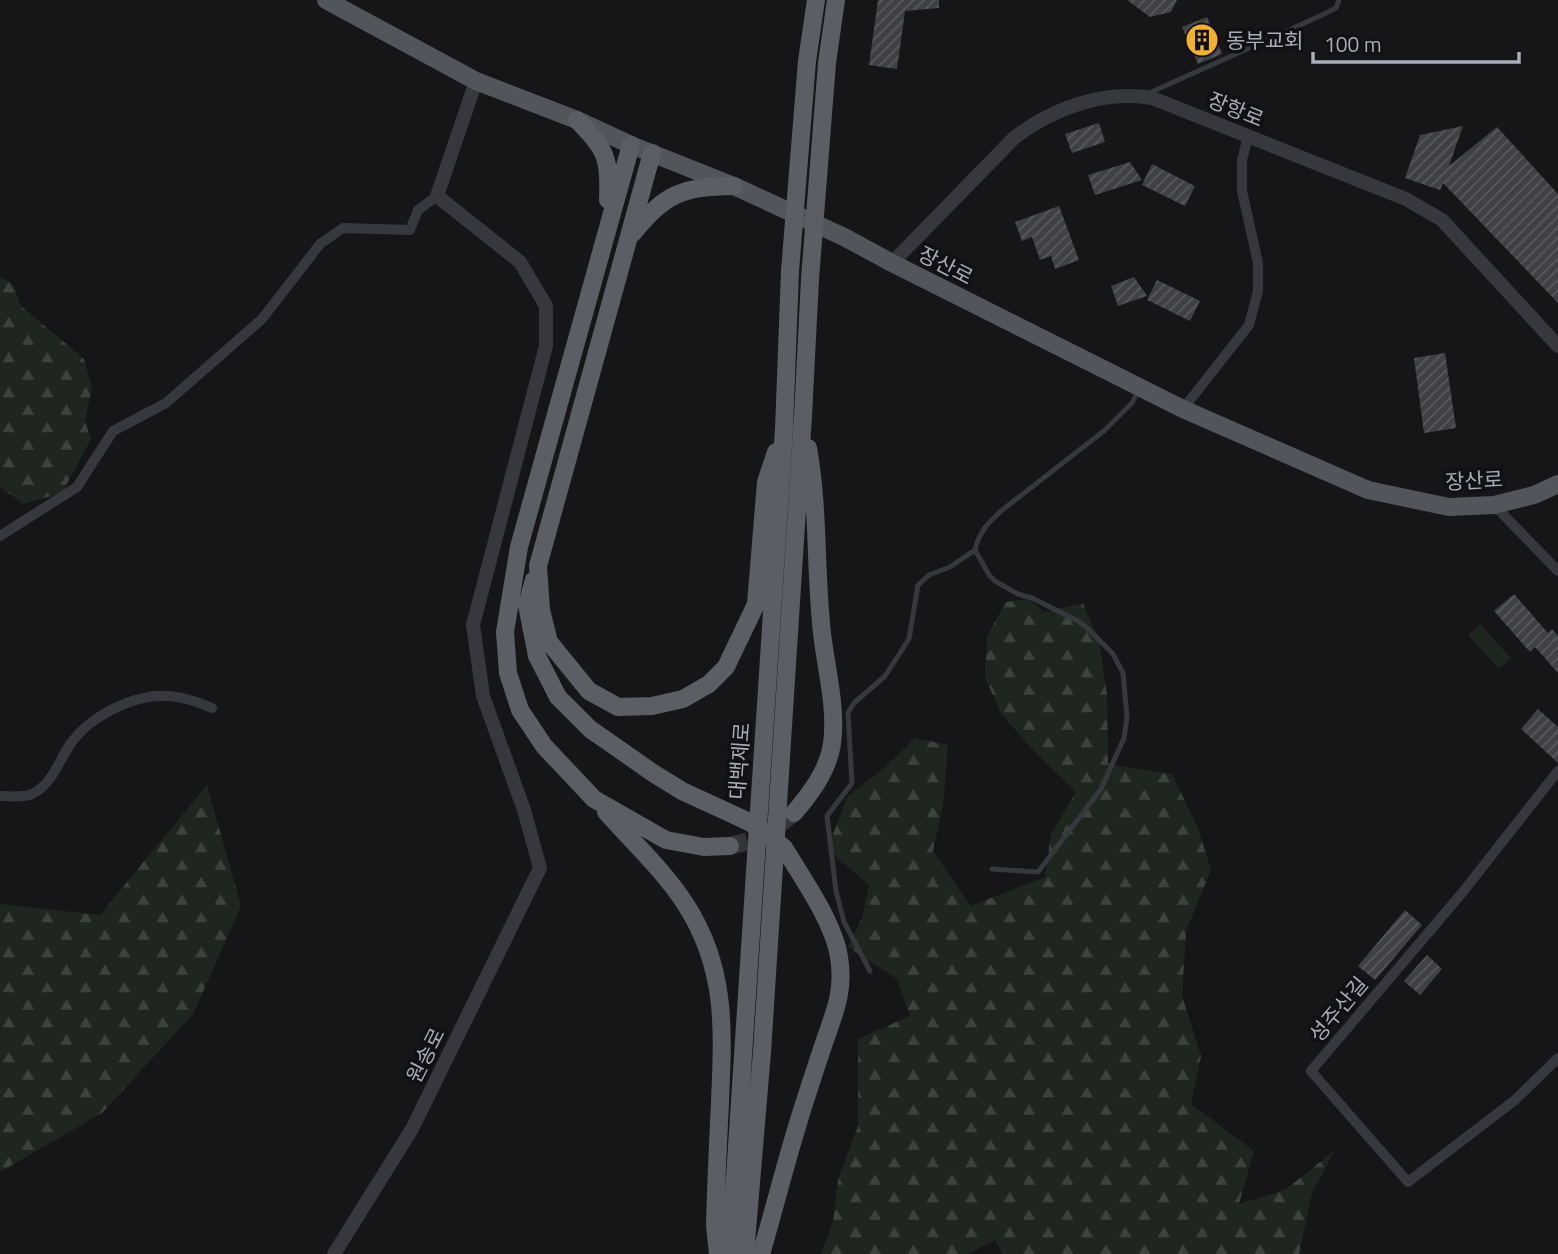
<svg xmlns="http://www.w3.org/2000/svg" width="1558" height="1254" viewBox="0 0 1558 1254" font-family="'Titillium Web','Noto Sans KR',sans-serif">
<style>
.green{fill:#1e261f}
.forest{fill:url(#forest-firs)}
.building{fill:url(#building-hatch)}
.lines{fill:none;stroke-linecap:round;stroke-linejoin:round}
.trunk-tunnel{stroke:#333438;stroke-width:18;stroke-dasharray:18 9;stroke-linecap:butt}
.service{stroke:#37383d;stroke-width:5}
.minor{stroke:#37383d;stroke-width:10}
.tertiary{stroke:#37383d;stroke-width:14}
.primary{stroke:#53555c;stroke-width:18}
.trunk{stroke:#5b5e65;stroke-width:18}
.trunk-bridge{stroke:#5b5e65;stroke-width:18}
.labels{text-anchor:middle;dominant-baseline:central;stroke-width:7;stroke-linejoin:round;paint-order:stroke}
.poi-label{font-size:21px;fill:#a8adb8;stroke:#111113;text-anchor:start}
.street-label{font-size:21px;fill:#a8adb8;stroke:#111113}
</style>
<defs>
<pattern id="forest-firs" width="22" height="20" patternUnits="userSpaceOnUse" patternTransform="scale(1.75)"><rect width="22" height="20" fill="#1e261f"/><path d="M5 1l3.5 6h-7zM16 11l3.5 6h-7z" fill="#3c433d"/></pattern>
<pattern id="building-hatch" width="6" height="6" patternUnits="userSpaceOnUse" patternTransform="scale(1.75)"><rect width="6" height="6" fill="#404145"/><path d="M-1 1l2-2M0 6l6-6M5 7l2-2" fill="none" stroke="#595a5e"/></pattern>
</defs>
<rect width="100%" height="100%" fill="#161618"/>
<!-- green -->
<path class="green" d="M1480,624L1511,658L1499,669L1468,635Z"/>
<!-- forest -->
<path class="forest" d="M0,277L13,284L21,306L84,359L92,388L85,421L91,439L62,493L23,504L0,487Z
M1029,599L1044,612L1083,603L1099,642L1107,695L1108,764L1172,774L1198,828L1211,870L1186,931L1182,996L1201,1056L1191,1104L1254,1151L1239,1204L1285,1190L1335,1150L1312,1193L1299,1254H1003L995,1240L967,1254H821L833,1222L838,1180L858,1126V1039L910,1016L897,979L848,947L862,918L869,885L827,849L848,796L883,769L915,738L948,745L943,805L933,851L971,906L1045,877L1051,834L1076,792L1034,751L1001,714L985,677L987,636L1006,602Z
M207,785L241,906L193,1014L102,1113L0,1172V904L100,915Z"/>
<!-- building -->
<path class="building" d="M878,0H939V8L905,11L897,69L869,65Z
M1127,0H1177L1171,12L1150,17Z
M1207,17L1222,54L1198,64L1182,27Z
M1099,123L1105,142L1072,153L1065,134Z
M1463,126L1449,166L1497,127L1558,194V303L1443,183L1440,190L1405,178L1420,135Z
M1130,162L1142,180L1095,195L1088,175Z
M1152,164L1195,186L1185,206L1142,185Z
M1059,206L1079,260L1055,269L1051,256L1040,260L1032,237L1022,241L1015,222Z
M1134,277L1147,296L1118,306L1111,286Z
M1157,280L1200,301L1190,321L1147,300Z
M1445,353L1456,428L1424,433L1414,358Z
M1514,594L1548,633L1552,629L1558,636V673L1535,647L1530,652L1494,611Z
M1538,709L1558,727V763L1521,729Z
M1405,910L1422,925L1375,980L1358,966Z
M1427,955L1442,969L1420,995L1404,981Z"/>
<g class="lines">
<!-- trunk-tunnel -->
<path class="trunk-tunnel" d="M730,846L760,838L794,813"/>
<!-- service -->
<path class="service" d="M1147,94L1320,16L1336,8L1339,0
M992,869L1038,872L1101,789L1124,738L1127,717L1123,673L1113,654L1086,627L1078,621L1032,598L1018,594L995,581L989,575L975,550C979,532 988,523 1001,511L1105,430L1132,403L1138,391
M870,971L844,922L836,891L827,816L852,783L848,713L854,703L885,676L909,639L918,585L929,575L950,567L975,550"/>
<!-- minor -->
<path class="minor" d="M1183,409L1249,325L1258,291V263L1242,191V160L1248,137
M1494,505L1558,571
M0,536L77,487L113,431L166,403L262,319L320,244L343,228L410,230L418,210L437,196
M1558,771L1462,893L1311,1071L1408,1182L1515,1100L1558,1058
M0,796C11,796 22,798 32,794C53,784 59,760 71,743C83,727 96,718 113,709C150,691 175,692 212,708"/>
<!-- tertiary -->
<path class="tertiary" d="M892,263L1014,138C1053,108 1103,90 1152,98L1406,199L1442,220L1558,346
M334,1254L412,1129L540,868L524,810L483,696L473,625L546,346V306L520,262L437,196L476,81"/>
<!-- primary -->
<path class="primary" d="M326,0L476,81L577,120L631,145L734,186L844,237L892,263L1183,409L1368,490L1449,507L1494,505L1534,495L1558,484"/>
<!-- trunk -->
<path class="trunk" d="M577,120C606,150 610,157 608,200
M631,145L519,547L505,632L508,673L520,710L544,746L594,799L666,840L704,847L730,846
M652,153L538,566L541,610L549,642L589,691L618,707L652,706L683,699L709,684L726,667L756,604L766,482L776,452
M632,234C666,193 681,187 734,186
M534,580L527,605L537,656L558,697L590,729L653,773L682,791L745,820
M606,812C633,842 664,871 686,905C727,969 723,1030 720,1102C718,1143 716,1184 715,1225L718,1254
M794,813C810,794 828,771 832,744C837,708 826,669 822,633C815,571 819,509 808,448
M730,1254L784,429L790,271
M745,1254L762,1052L803,416L810,279
M761,1254C774,1210 785,1165 799,1120C806,1097 814,1073 822,1049C833,1015 845,994 839,957C834,923 802,877 784,848"/>
<!-- trunk-bridge -->
<path class="trunk-bridge" d="M790,271L807,61L816,0
M810,279L827,63L836,0
M745,820L761,829L784,848"/>
</g>
<!-- icons -->
<defs>
<symbol id="building-disc" viewBox="-11 -11 22 22"><circle r="9.5" fill="#f2b134" stroke="#111113"/><path d="M-4-6H4V6H1V3H-1V6H-4ZM-2.5-4.3h1.7v1.8h-1.7ZM.8-4.3h1.7v1.8H.8ZM-2.5-1h1.7V.8h-1.7ZM.8-1h1.7V.8H.8Z" fill="#111"/></symbol>
</defs>
<g fill-rule="evenodd">
<use href="#building-disc" x="1183" y="21" width="38" height="38"/>
</g>
<g class="labels">
<!-- poi labels -->
<g class="poi-label">
<text x="1226" y="40">동부교회</text>
</g>
<!-- street labels -->
<g class="street-label">
<text transform="translate(1236 109) rotate(22)">장항로</text>
<text transform="translate(946 265) rotate(27)">장산로</text>
<text transform="translate(1474 480) rotate(-3)">장산로</text>
<text transform="translate(739 761) rotate(-86)">대백제로</text>
<text transform="translate(1338 1009) rotate(-50)">성주산길</text>
<text transform="translate(425 1055) rotate(-63)">원송로</text>
</g>
</g>
<!-- scale -->
<path d="M1313 52v10h206v-10" fill="none" stroke="#a8adb8" stroke-width="3.5"/>
<text x="1324" y="52" font-size="21" fill="#a8adb8" stroke="#111113" stroke-width="5" paint-order="stroke">100 m</text>
</svg>
